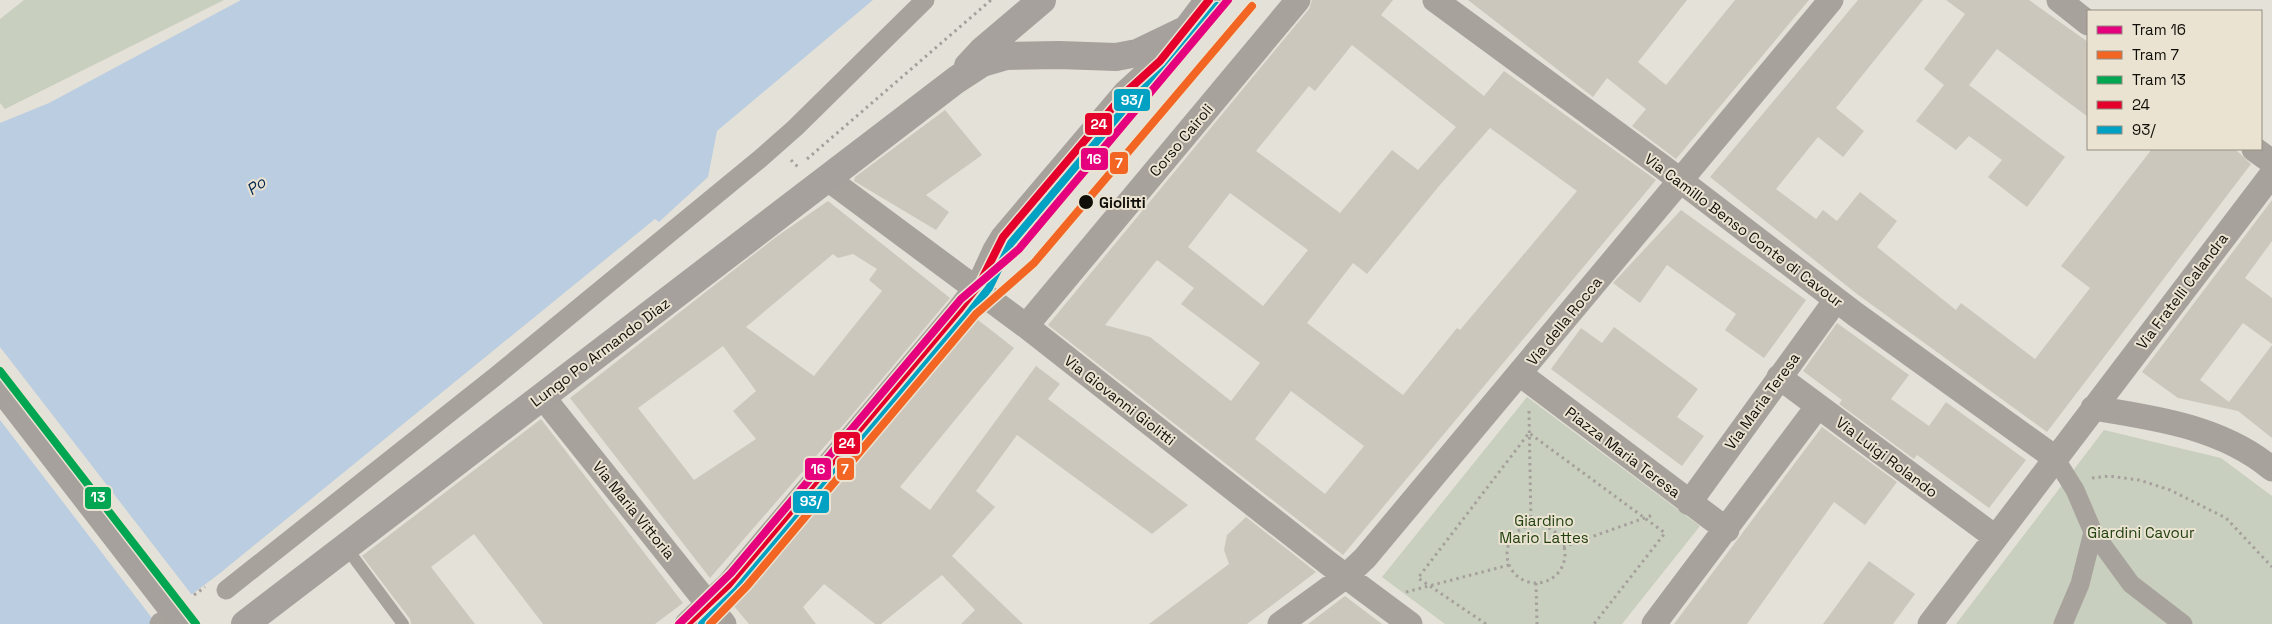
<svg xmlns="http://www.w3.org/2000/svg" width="2272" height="624" viewBox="0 0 2272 624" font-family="'Space Grotesk',sans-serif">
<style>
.green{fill:#c8cfbe}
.water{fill:#bbcde0}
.pier{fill:#e4e1d8}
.building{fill:#ccc7bc;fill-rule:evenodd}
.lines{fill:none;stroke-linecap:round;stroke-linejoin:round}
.path{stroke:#a5a09c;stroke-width:3;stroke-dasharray:2.5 4;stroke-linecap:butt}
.service{stroke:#a8a29c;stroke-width:12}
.pedestrian{stroke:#a8a29c;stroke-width:19}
.minor{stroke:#a8a29c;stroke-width:25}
.secondary{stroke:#a6a19c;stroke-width:28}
.bus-1-casing{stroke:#eae3d2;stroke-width:11}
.bus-2-casing{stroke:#eae3d2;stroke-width:11}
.bus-1{stroke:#e4002b;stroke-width:8}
.bus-2{stroke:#01a1c4;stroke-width:8}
.tram-1-casing{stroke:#eae3d2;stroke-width:11}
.tram-2-casing{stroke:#eae3d2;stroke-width:11}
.tram-3-casing{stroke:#eae3d2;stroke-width:11}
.tram-1{stroke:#e5007d;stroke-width:8}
.tram-2{stroke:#f26522;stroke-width:8}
.tram-3{stroke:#00a651;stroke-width:8}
.stop-dot{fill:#100e08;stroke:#eae3d2;stroke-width:2}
.labels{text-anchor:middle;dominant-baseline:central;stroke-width:4;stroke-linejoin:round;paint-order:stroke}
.street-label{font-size:15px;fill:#100e08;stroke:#eae3d2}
.stop-label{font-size:15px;font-weight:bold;fill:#100e08;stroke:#eae3d2;text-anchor:start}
.park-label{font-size:15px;fill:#23400f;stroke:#eae3d2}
.water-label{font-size:16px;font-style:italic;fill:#032950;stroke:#eae3d2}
.line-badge{stroke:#eae3d2;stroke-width:2}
.badge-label{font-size:14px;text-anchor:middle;font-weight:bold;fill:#fff}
</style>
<rect width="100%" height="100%" fill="#e4e1d8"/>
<!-- green -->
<path class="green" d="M24,0H224L5,109L0,103V19Z
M1527,397L1700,526L1622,624H1445L1382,577Z
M2104,430L2221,458L2272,496V624H1956Z"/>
<!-- water -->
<path class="water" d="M241,0H873L717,131L708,177L659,222L655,219L219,574L152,624H0V123L49,103Z"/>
<!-- pier -->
<path class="pier" d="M0,347L192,595L155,622L0,420Z"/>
<!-- building -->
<path class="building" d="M1312,0H1393L1381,15L1484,96L1504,71L1656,180L1343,555L1048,325L1309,9ZM1352,45L1456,127L1418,170L1392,150L1340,213L1256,151L1309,86L1315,91ZM1490,128L1577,191L1460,330L1457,328L1403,395L1307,323L1353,263L1367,274L1439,186ZM1230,193L1308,250L1263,306L1188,247ZM1157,260L1194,288L1181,304L1260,363L1231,401L1150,337L1105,325ZM1291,391L1364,446L1325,494L1255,439Z
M1468,0H1687L1638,62L1666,85L1735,0H1809L1676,159L1632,126L1646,109L1607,78L1593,97Z
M1858,0H1923L1836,108L1864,131L1843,157L1818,137L1776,189L1816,219L1823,210L1837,221L1860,192L1897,221L1877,247L1956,310L1961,303L2035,359L2090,288L2061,266L2152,149H2235L2251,164L2047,432L1857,294L1710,177Z
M1946,0H2029L2088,42V117L1997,49L1969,85L2065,157L2027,207L1988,177L2002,160L1969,136L1956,150L1916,121L1944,85L1924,69L1965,14Z
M945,110L982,155L926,195L949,212L936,230L859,184L854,181L855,177Z
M2272,200V241L2245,278L2272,298V344L2243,323L2200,380L2229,402L2272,345V438L2238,411L2178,398L2142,372Z
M828,201L950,298L851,416L710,578L570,398L776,237ZM833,254L838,258L853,254L877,269L869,280L882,291L814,376L746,327ZM723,346L756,391L733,411L756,439L694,480L638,408Z
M1681,210L1806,300L1764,358L1725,330L1736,314L1667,265L1640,303L1613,283Z
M973,316L1014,348L900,487L930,510L1036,366L1060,384L1048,399L1188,505L1152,534L1017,435L976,491L995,507L952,556L1023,624H961L975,610L942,575L881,624H875L824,584L803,607L816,624H749L733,605Z
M1837,323L1909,375L1891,399L1929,426L1946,402L2026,460L1989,508L1917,455L1914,459L1839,404L1842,400L1803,371Z
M1614,327L1698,389L1677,417L1704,436L1682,466L1551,369L1581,328L1602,343Z
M541,419L683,603L655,624H543L474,534L431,567L475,624H411L410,619L362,556Z
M1822,427L1897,482L1865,525L1834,502L1747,624H1674Z
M1246,517L1316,572L1247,624H1149L1229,564L1224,550L1227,535Z
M1869,561L1915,594L1893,624H1823Z
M1345,596L1382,624H1308Z"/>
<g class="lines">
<!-- path -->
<path class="path" d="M807,159L991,0
M791,160L798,167
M1529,411L1531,526
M2092,478L2109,476L2139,480L2170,490L2226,518L2272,567
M1507 554a29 29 0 1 1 58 0a29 29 0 1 1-58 0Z
M1563,547L1653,515
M1536,583L1537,624
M1406,592L1509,565
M194,595L205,587
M1486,624L1418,578L1529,433L1665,533L1594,624"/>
<!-- service -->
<path class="service" d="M345,546L403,624"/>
<!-- pedestrian -->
<path class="pedestrian" d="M2055,458L2075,490L2093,532L2131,584L2183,624
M226,590L496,376L761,158L795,128L925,0
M159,624L160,622
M2063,624L2080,584L2093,532"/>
<!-- minor -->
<path class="minor" d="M1435,0L1664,168L1855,314L2055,458
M2059,0L2088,23
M2254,149L2272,162
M828,179L1026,326L1328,563L1410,624
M1026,326L1298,0
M1520,374L1727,530
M1779,377L1995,537
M542,396L724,624
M2093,408C2155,418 2222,427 2272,469
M1689,503L1836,300
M687,624L729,584L959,310L980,283L995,250L1003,237L1125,93L1160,61L1187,29
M1280,624L1346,576L1365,558L1831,0
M1654,624L1818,406
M1930,624L2272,174"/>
<!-- secondary -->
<path class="secondary" d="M968,66L982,51L1042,0
M0,386L184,624
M245,624L956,80L982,63L1006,56L1059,55L1116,57L1137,53L1187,29L1209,0"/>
<defs>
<path id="bus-1" d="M687,624L729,584L959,310L980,283L1003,237L1125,93L1160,61L1209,0"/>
<path id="bus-2" d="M702,624L737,590L967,316L989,288L1011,243L1132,100L1167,68L1217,6"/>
</defs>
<!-- bus-1 casing -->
<use href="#bus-1" class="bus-1-casing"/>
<!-- bus-2 casing -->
<use href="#bus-2" class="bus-2-casing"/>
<!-- bus-1 -->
<use href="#bus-1" class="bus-1"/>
<!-- bus-2 -->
<use href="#bus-2" class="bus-2"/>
<defs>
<path id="tram-1" d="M679,624L731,573L961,299L1019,249L1228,0"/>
<path id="tram-2" d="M710,624L747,586L976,314L1034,263L1252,6"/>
<path id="tram-3" d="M0,371L196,624"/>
</defs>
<!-- tram-1 casing -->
<use href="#tram-1" class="tram-1-casing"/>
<!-- tram-2 casing -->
<use href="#tram-2" class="tram-2-casing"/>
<!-- tram-3 casing -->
<use href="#tram-3" class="tram-3-casing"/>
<!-- tram-1 -->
<use href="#tram-1" class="tram-1"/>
<!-- tram-2 -->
<use href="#tram-2" class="tram-2"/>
<!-- tram-3 -->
<use href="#tram-3" class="tram-3"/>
</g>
<!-- markers -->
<circle class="stop-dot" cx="1086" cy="202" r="8"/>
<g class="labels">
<!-- street labels -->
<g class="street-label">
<text transform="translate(1181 140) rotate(-50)">Corso Cairoli</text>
<text transform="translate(1744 230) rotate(37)">Via Camillo Benso Conte di Cavour</text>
<text transform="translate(2182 291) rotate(-53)">Via Fratelli Calandra</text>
<text transform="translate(1564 321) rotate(-51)">Via della Rocca</text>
<text transform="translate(600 352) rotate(-37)">Lungo Po Armando Diaz</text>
<text transform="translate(1120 400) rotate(38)">Via Giovanni Giolitti</text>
<text transform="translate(1762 401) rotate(-54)">Via Maria Teresa</text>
<text transform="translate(1623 452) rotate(37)">Piazza Maria Teresa</text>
<text transform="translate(1887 457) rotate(37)">Via Luigi Rolando</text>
<text transform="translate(634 510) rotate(51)">Via Maria Vittoria</text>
</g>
<!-- stop labels -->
<g class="stop-label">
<text x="1099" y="202">Giolitti</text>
</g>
<!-- park labels -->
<g class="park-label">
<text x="1544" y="520">Giardino<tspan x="1544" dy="17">Mario Lattes</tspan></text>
<text x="2141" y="532">Giardini Cavour</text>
</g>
<!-- water labels -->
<g class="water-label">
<text transform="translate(256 186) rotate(-36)">Po</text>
</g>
</g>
<g class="line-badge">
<rect x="1113" y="88" width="38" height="24" rx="5" fill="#01a1c4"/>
<rect x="1084" y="112" width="29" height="24" rx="5" fill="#e4002b"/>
<rect x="1080" y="147" width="29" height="24" rx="5" fill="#e5007d"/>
<rect x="1109" y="151" width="20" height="24" rx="5" fill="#f26522"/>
<rect x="833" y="431" width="28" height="24" rx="5" fill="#e4002b"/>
<rect x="836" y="457" width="19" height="24" rx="5" fill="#f26522"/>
<rect x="804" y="457" width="28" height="24" rx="5" fill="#e5007d"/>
<rect x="84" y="486" width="28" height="24" rx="5" fill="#00a651"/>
<rect x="792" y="490" width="38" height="24" rx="5" fill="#01a1c4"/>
</g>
<g class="badge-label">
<text x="1132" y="105">93/</text>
<text x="1099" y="129">24</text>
<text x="1094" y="164">16</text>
<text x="1119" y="168">7</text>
<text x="847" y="448">24</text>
<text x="845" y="474">7</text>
<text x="818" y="474">16</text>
<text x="98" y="502">13</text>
<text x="811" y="506">93/</text>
</g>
<!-- legend -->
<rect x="2087" y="10" width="175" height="140" fill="#eae3d2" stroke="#938e81"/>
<rect x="2097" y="26" width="25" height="8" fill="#e5007d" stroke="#938e81"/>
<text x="2132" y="35" font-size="15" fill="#100e08">Tram 16</text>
<rect x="2097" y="51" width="25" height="8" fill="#f26522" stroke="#938e81"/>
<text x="2132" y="60" font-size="15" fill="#100e08">Tram 7</text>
<rect x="2097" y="76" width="25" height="8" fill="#00a651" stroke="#938e81"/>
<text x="2132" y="85" font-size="15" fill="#100e08">Tram 13</text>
<rect x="2097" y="101" width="25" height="8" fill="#e4002b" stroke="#938e81"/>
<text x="2132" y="110" font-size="15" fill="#100e08">24</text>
<rect x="2097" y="126" width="25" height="8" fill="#01a1c4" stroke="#938e81"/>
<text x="2132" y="135" font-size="15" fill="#100e08">93/</text>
</svg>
